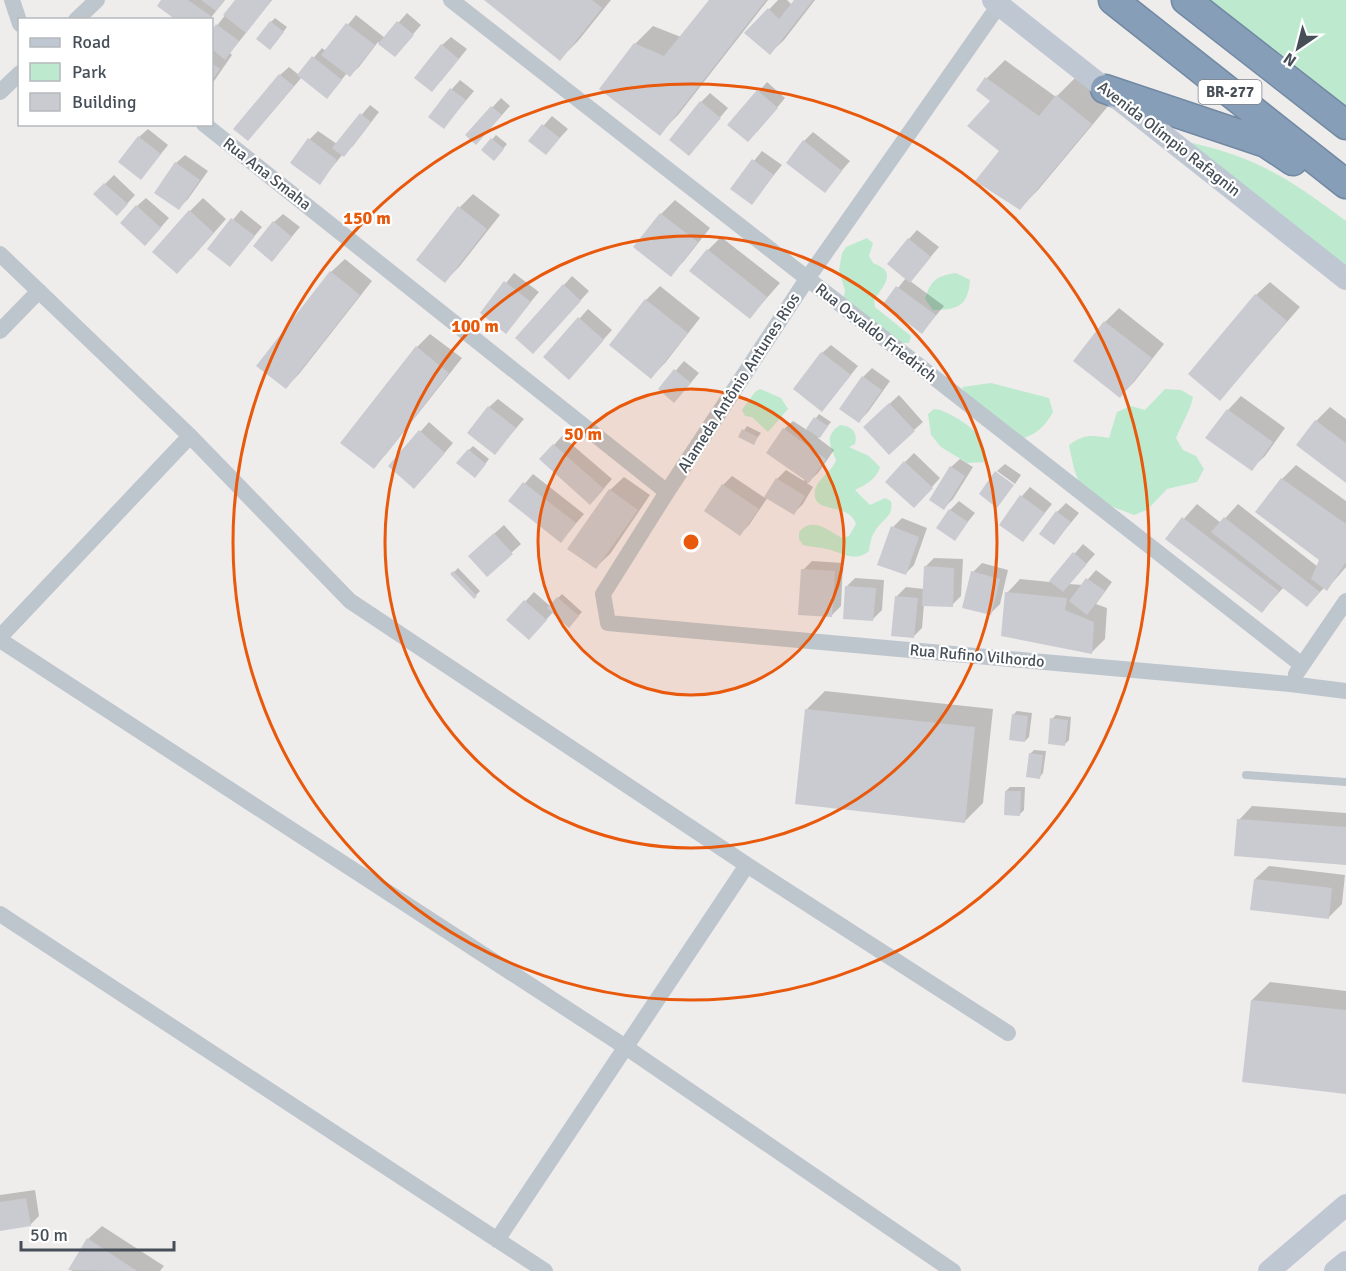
<svg xmlns="http://www.w3.org/2000/svg" width="1346" height="1271" viewBox="0 0 1346 1271" font-family="Signika,sans-serif">
<style>
.green{fill:#bdeacf}
.shadow{fill:#0003}
.building{fill:#cacbd1}
.lines{fill:none;stroke-linecap:round;stroke-linejoin:round}
.highway-casing{stroke:#7289a3;stroke-width:31}
.lane{stroke:#bec6cd;stroke-width:8}
.street{stroke:#bec6cd;stroke-width:16}
.secondary{stroke:#bec7d2;stroke-width:22}
.highway{stroke:#879eb8;stroke-width:28}
.ring{fill:none;stroke:#e8590c;stroke-width:3}
.labels{text-anchor:middle;dominant-baseline:central;stroke-width:4.5;stroke-linejoin:round;paint-order:stroke}
.shield{fill:#fff;stroke:#7e848a;stroke-width:1.5}
.shield-label{font-size:15px;font-weight:bold;fill:#464f58}
.street-label{font-size:16px;fill:#464f58;stroke:#fff}
.centre{fill:#e8590c;stroke:#fff;stroke-width:3}
.ring-label{font-size:18px;text-anchor:middle;font-weight:bold;fill:#e8590c;stroke:#fff;stroke-width:4.5;stroke-linejoin:round;paint-order:stroke}
</style>
<rect width="100%" height="100%" fill="#efecec"/>
<!-- green -->
<path class="green" d="M1200,0H1346V113Z
M1182,141C1254,155 1288,178 1346,221V268Z
M867,238L873,243L869,256L873,263C898,272 884,285 874,300L875,307L911,336L909,343H901L842,305L845,291L839,270L842,253L846,247Z
M956,273L970,280C968,306 958,310 933,310L925,299C931,280 936,276 956,273Z
M991,383L1049,398L1053,412C1045,426 1037,434 1021,439L974,412L962,387Z
M760,389L781,398L788,409L768,432L752,417L745,416L742,410L755,392Z
M1165,389L1181,390L1193,397C1190,412 1182,423 1176,438L1183,450L1196,456L1204,469L1197,482L1167,489L1147,510L1134,515C1086,496 1079,499 1069,445C1084,434 1091,435 1109,438L1117,412L1131,406L1145,410Z
M934,409C946,409 973,427 980,437C984,444 985,454 987,462L967,463L941,447L931,435L928,414Z
M840,425C852,426 858,432 855,444L849,447L869,456L880,467C877,479 865,485 855,490L870,505L885,498L891,501C894,517 882,519 875,531C871,537 870,544 869,551C854,563 843,553 827,549C819,547 811,547 803,545L799,539V532C812,516 828,530 842,538L849,536L856,524C849,503 818,513 815,497C812,481 832,473 836,460C830,445 824,436 840,425Z"/>
<!-- shadow -->
<path class="shadow" d="M163,0H225L209,20H178Z
M237,0H272L230,53L232,55L212,84V32Z
M487,0H611L578,41L560,59Z
M711,0H768L678,115L659,134L635,44L653,26L681,37Z
M778,0H787L792,5L796,0H815L784,40L770,53L747,33Z
M407,13L421,25L395,55L378,42L359,67L350,75L347,73L335,88L302,77L257,130L280,75L289,67L299,75L322,48L326,51L356,15L385,38Z
M275,18L287,27L274,44L271,22Z
M451,37L467,49L441,81L442,45Z
M1005,60L1056,97L1076,77L1109,105L1038,190L1020,208L1001,150L993,101L978,90L987,78Z
M460,80L474,91L444,127L452,89Z
M767,82L785,98L757,132L730,125Z
M710,93L728,108L689,154L701,102Z
M501,98L510,106L485,134L467,135Z
M370,105L379,112L353,146L343,154L319,183L310,139L318,131L337,144Z
M552,116L568,129L546,153L530,141Z
M148,129L168,145L149,169L139,137Z
M813,132L850,161L824,191L804,141Z
M496,135L507,144L498,155L483,150Z
M762,151L782,165L751,203L732,188Z
M185,155L208,171L188,199L179,208L176,163Z
M114,175L135,195L126,205L95,194Z
M473,194L500,215L459,267L445,281L460,207Z
M146,198L169,218L154,235L137,206Z
M203,198L226,219L191,259L190,211Z
M675,200L710,228L684,261L670,275L635,247L661,214Z
M241,210L262,227L230,265L209,249Z
M283,214L300,227L272,260L274,222Z
M917,230L939,247L910,281L944,306L922,332L885,304L906,278L909,239Z
M721,237L780,283L750,317L708,250Z
M345,259L372,281L299,374L286,387L331,272Z
M514,273L539,292L506,332L482,313Z
M572,276L589,291L542,343L564,285Z
M1270,282L1300,307L1220,399L1256,295Z
M660,286L700,318L665,363L651,377L646,300Z
M1119,308L1164,344L1134,382L1120,396L1075,360L1105,322Z
M588,309L612,330L577,369L545,357Z
M430,334L462,358L387,453L374,467L417,347Z
M831,345L858,366L822,410V353Z
M684,361L699,373L683,392L660,389Z
M872,368L890,381L868,412L859,421L863,377Z
M899,395L923,422L914,430L874,418Z
M1241,396L1285,428L1265,456L1251,469L1228,410Z
M498,399L524,419L495,453L489,407Z
M1330,407L1346,419V481L1298,444L1316,421Z
M819,414L831,422L818,438L834,450L818,473L807,483L813,487L803,504L794,513L768,497L749,525L740,534L706,510L723,485L732,476L765,498L777,479L786,470L804,481L805,479L784,429L793,421L807,430Z
M429,422L453,443L423,478L390,466Z
M747,426L761,433L753,443L740,436Z
M562,436L612,479L599,494L554,445Z
M473,446L489,459L479,472L469,450Z
M914,453L940,478L923,497L905,462Z
M960,459L973,467L953,499L944,508L951,467Z
M1005,464L1021,475L1015,484L997,471Z
M1296,465L1346,501V567L1327,589L1325,587L1307,605L1284,587L1262,611L1167,538L1197,504L1221,523L1238,504L1318,567L1321,560L1257,511L1282,479Z
M533,474L584,514L561,541L510,501Z
M624,477L650,495L610,554L596,567L610,490Z
M1030,487L1052,504L1023,540L1022,496Z
M959,501L975,513L954,539L950,510Z
M1066,503L1079,513L1054,543L1057,512Z
M902,518L927,528L914,565L905,574L893,527Z
M504,525L521,544L487,575L479,547Z
M1083,544L1095,554L1069,584L1083,585L1096,570L1112,582L1096,604L1107,608L1105,639L1092,652L1007,593L1020,579L1050,582Z
M934,558L963,559L961,596L952,605L924,604L922,628L913,637L897,596L906,587L924,589L925,567Z
M812,561L843,563L841,606L832,615L803,570Z
M982,563L1008,570L1000,604L991,613L973,572Z
M458,568L480,591L474,597L452,574Z
M855,578L884,580L882,610L873,619L846,587Z
M534,592L550,606L562,594L582,612L569,626L553,612L538,629L508,620Z
M825,691L993,709L983,803L965,821L807,709Z
M1017,711L1032,713L1029,737L1025,741L1013,715Z
M1056,715L1071,717L1069,740L1065,744L1052,719Z
M1034,750L1046,751L1043,773L1039,778L1030,754Z
M1010,787H1025L1024,810L1020,814L1006,791Z
M1252,806L1346,813V863L1239,820Z
M1269,866L1345,875L1342,904L1328,918L1255,879Z
M1270,982L1346,991V1092L1252,1000Z
M35,1190L39,1216L30,1225L0,1229V1195Z
M102,1226L164,1266L160,1271H72L70,1269L88,1239Z"/>
<!-- building -->
<path class="building" d="M161,0H188L211,16L208,20H176L157,6Z
M201,0H224L216,11Z
M235,0H269L271,1L246,33L223,15Z
M484,0H592L602,8L560,61Z
M709,0H766L660,136L599,89L634,43L664,56Z
M794,0H813L770,55L744,33L768,8L779,19Z
M270,21L284,32L270,50L256,39Z
M397,21L414,35L395,57L378,44Z
M346,23L375,45L350,77L321,55Z
M216,24L239,41L225,60L212,49V30Z
M441,44L459,59L432,92L414,78Z
M312,56L342,80L327,99L297,75Z
M212,63L220,69L212,80Z
M279,74L294,86L248,141L233,129Z
M985,77L1039,116L1056,95L1092,124L1020,210L975,181L999,151L967,126L990,101L976,90Z
M450,88L466,100L444,129L428,117Z
M757,90L778,108L748,142L727,125Z
M700,101L721,118L689,156L669,140Z
M491,106L502,115L476,145L465,135Z
M360,113L371,122L344,157L332,148Z
M542,124L560,138L546,155L528,141Z
M138,136L161,154L141,180L118,162Z
M308,138L337,160L320,185L290,163Z
M491,138L504,149L494,161L481,150Z
M803,140L842,171L825,193L786,163Z
M752,159L774,175L752,205L730,189Z
M175,162L200,180L179,210L154,193Z
M104,183L128,204L117,216L93,194Z
M136,205L161,228L145,246L120,223Z
M458,206L487,229L445,283L416,260Z
M189,210L214,233L177,274L152,252Z
M660,213L698,242L671,277L633,247Z
M231,218L255,236L230,267L207,249Z
M273,221L292,237L272,262L253,246Z
M908,238L931,257L910,283L887,264Z
M707,249L767,297L750,319L689,271Z
M330,271L360,295L286,389L256,366Z
M504,281L531,302L506,334L480,313Z
M563,284L581,301L533,354L515,338Z
M896,286L936,315L922,334L883,304Z
M1255,294L1287,321L1220,401L1188,374Z
M645,299L688,333L651,379L609,345Z
M578,317L604,340L569,380L543,357Z
M1104,321L1152,358L1120,398L1073,361Z
M416,346L449,373L374,469L340,443Z
M821,352L851,375L822,412L793,389Z
M674,369L691,383L674,403L658,389Z
M862,376L882,390L859,423L839,409Z
M889,403L915,431L889,455L863,427Z
M488,406L516,428L495,455L467,433Z
M1227,409L1273,442L1252,471L1205,438Z
M814,417L828,426L820,438L806,429Z
M1315,420L1346,443V483L1296,445Z
M783,428L826,459L809,483L766,453Z
M742,429L758,437L754,445L738,437Z
M419,430L445,453L414,489L388,466Z
M553,444L604,489L590,505L539,459Z
M468,449L486,464L475,478L456,463Z
M904,461L933,488L914,508L885,482Z
M950,466L965,476L944,510L929,500Z
M995,471L1014,485L997,508L979,494Z
M776,478L805,496L794,515L764,497Z
M1281,478L1346,524V562L1327,591L1311,579L1319,560L1255,512Z
M523,482L576,523L561,543L508,501Z
M722,484L759,509L740,536L704,511Z
M609,489L638,510L596,569L567,549Z
M1020,495L1045,513L1023,542L999,525Z
M949,509L968,522L955,541L936,528Z
M1056,511L1071,522L1054,545L1039,534Z
M1182,517L1279,591L1262,613L1165,539Z
M1224,517L1320,592L1307,607L1211,532Z
M891,526L919,537L906,575L877,565Z
M494,533L513,554L487,577L468,556Z
M1073,552L1087,564L1063,592L1049,581Z
M924,566L954,568L953,607L922,606Z
M801,569L835,571L832,617L798,615Z
M453,571L477,596L474,599L450,574Z
M971,571L1000,579L991,615L962,608Z
M1086,578L1105,591L1087,615L1069,601Z
M845,586L876,588L873,621L843,619Z
M1005,592L1067,598L1065,610L1094,622L1092,654L1001,636Z
M895,596L918,598L914,638L891,636Z
M557,597L579,616L569,628L547,608Z
M524,600L547,620L529,640L506,620Z
M805,709L975,727L965,823L795,804Z
M1012,714L1028,716L1025,742L1009,740Z
M1050,718L1068,720L1065,746L1048,744Z
M1029,753L1043,755L1040,779L1026,777Z
M1005,791H1021L1020,816L1004,815Z
M1237,819L1346,827V865L1234,856Z
M1254,879L1332,888L1329,919L1250,910Z
M1251,1000L1346,1010V1094L1242,1082Z
M26,1198L31,1226L0,1231V1202Z
M87,1238L137,1271L68,1270Z"/>
<g class="lines">
<defs>
<path id="highway" d="M1113,0L1346,184
M1186,0L1346,125
M1105,89L1266,143L1293,161"/>
</defs>
<!-- highway casing -->
<use href="#highway" class="highway-casing"/>
<!-- lane -->
<path class="lane" d="M1246,775L1346,782"/>
<!-- street -->
<path class="street" d="M12,0L20,24
M451,0L1302,665
M999,5L807,279L667,492L603,594L608,623L1290,684L1346,691
M76,20L97,0
M0,92L20,73
M204,124L667,492
M0,254L190,436L350,601L747,865L1008,1033
M0,331L39,291
M0,637L190,436
M0,640L627,1048L953,1271
M1296,674L1346,601
M0,914L545,1271
M497,1240L747,865"/>
<!-- secondary -->
<path class="secondary" d="M993,0L1346,279
M1269,1271L1346,1205
M1335,1271L1346,1262"/>
<!-- highway -->
<use href="#highway" class="highway"/>
</g>
<!-- distance rings -->
<circle cx="691" cy="542" r="153" fill="#e8590c" fill-opacity=".12"/>
<g class="ring">
<circle cx="691" cy="542" r="153"/>
<circle cx="691" cy="542" r="306"/>
<circle cx="691" cy="542" r="458"/>
</g>
<g class="labels">
<!-- shield labels -->
<rect class="shield" x="1198.5" y="80" width="63" height="24" rx="4.5"/>
<g class="shield-label">
<text x="1230" y="92">BR-277</text>
</g>
<!-- street labels -->
<g class="street-label">
<text transform="translate(1169 139) rotate(38)">Avenida Olímpio Rafagnin</text>
<text transform="translate(267 174) rotate(38)">Rua Ana Smaha</text>
<text transform="translate(876 333) rotate(38)">Rua Osvaldo Friedrich</text>
<text transform="translate(739 383) rotate(-57)">Alameda Antônio Antunes Rios</text>
<text transform="translate(977 656) rotate(5)">Rua Rufino Vilhordo</text>
</g>
</g>
<circle cx="691" cy="542" r="9" class="centre"/>
<g class="ring-label">
<text x="367" y="224">150 m</text>
<text x="475" y="332">100 m</text>
<text x="583" y="440">50 m</text>
</g>
<!-- legend -->
<rect x="18" y="18" width="195" height="108" fill="#ffffff" stroke="#b5b9bc" stroke-width="1.5"/>
<rect x="30" y="38" width="30" height="9" fill="#bec7d2" stroke="#b5b9bc" stroke-width="1.5"/>
<text x="72" y="48" font-size="18" fill="#464f58">Road</text>
<rect x="30" y="63" width="30" height="18" fill="#bdeacf" stroke="#b5b9bc" stroke-width="1.5"/>
<text x="72" y="78" font-size="18" fill="#464f58">Park</text>
<rect x="30" y="93" width="30" height="18" fill="#cacbd1" stroke="#b5b9bc" stroke-width="1.5"/>
<text x="72" y="108" font-size="18" fill="#464f58">Building</text>
<!-- north arrow -->
<g transform="translate(1298 48) rotate(215)" stroke="#ffffff" stroke-width="4.5" paint-order="stroke">
<path d="M0-4.5L10 22L0 15L-10 22Z" fill="#464f58"/>
<text y="-9" font-size="16" font-weight="bold" text-anchor="middle" fill="#464f58">N</text>
</g>
<!-- scale -->
<path d="M21 1241v9h153v-9" fill="none" stroke="#464f58" stroke-width="3"/>
<text x="30" y="1241" font-size="18" fill="#464f58" stroke="#ffffff" stroke-width="4.5" paint-order="stroke">50 m</text>
</svg>
